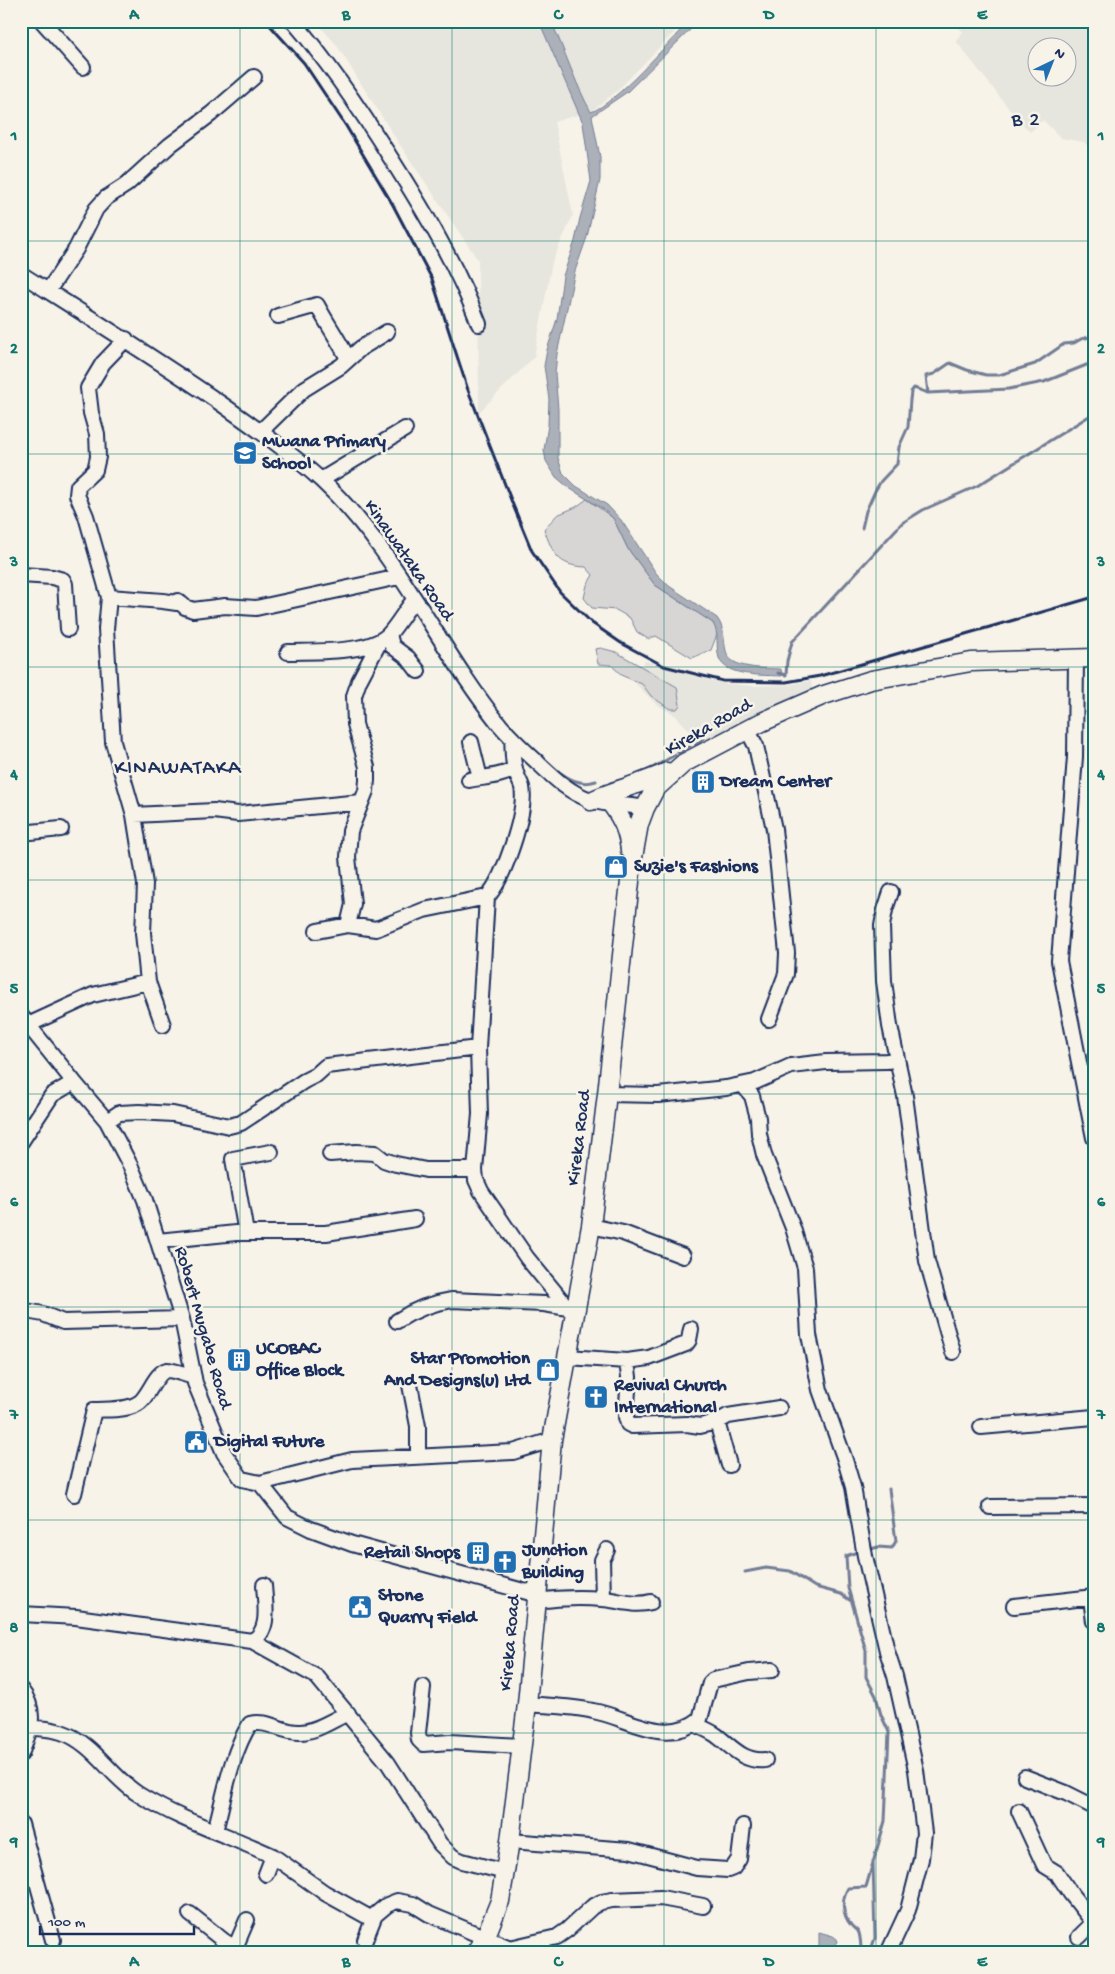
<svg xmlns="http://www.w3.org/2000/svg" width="1115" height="1974" viewBox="0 0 1115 1974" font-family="'Gochi Hand',sans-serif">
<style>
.built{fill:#e6e5de;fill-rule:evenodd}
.green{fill:#d7d6d4;stroke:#798299}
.water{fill:#acb0b9;stroke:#727c95}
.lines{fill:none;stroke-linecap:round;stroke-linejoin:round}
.stream{stroke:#727c95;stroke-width:3}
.minor-casing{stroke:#1b2f5e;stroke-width:18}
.major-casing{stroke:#1b2f5e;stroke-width:21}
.minor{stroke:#f7f3e8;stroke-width:14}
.major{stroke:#f7f3e8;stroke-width:18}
.rail{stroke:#1b2f5e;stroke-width:3}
.grid{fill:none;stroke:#0f766e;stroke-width:1;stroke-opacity:0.55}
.labels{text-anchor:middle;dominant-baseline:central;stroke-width:5;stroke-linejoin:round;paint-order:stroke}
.poi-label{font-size:19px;font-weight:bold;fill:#1b2f5e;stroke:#f7f3e8;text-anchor:start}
.street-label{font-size:19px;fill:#1b2f5e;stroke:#f7f3e8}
.quarter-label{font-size:21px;letter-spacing:1px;fill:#1b2f5e;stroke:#f7f3e8}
.neatline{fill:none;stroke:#0f766e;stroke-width:2}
.grid-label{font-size:16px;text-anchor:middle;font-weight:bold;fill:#0f766e}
</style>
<rect width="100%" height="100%" fill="#f7f3e8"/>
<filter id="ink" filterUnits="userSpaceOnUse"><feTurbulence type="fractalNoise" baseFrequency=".02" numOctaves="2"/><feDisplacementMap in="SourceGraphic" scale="10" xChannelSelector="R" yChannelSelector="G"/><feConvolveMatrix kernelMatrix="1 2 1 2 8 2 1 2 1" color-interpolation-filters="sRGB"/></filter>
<g filter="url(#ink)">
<!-- built -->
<path class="built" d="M315,21H685L617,91L593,110L554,122L573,215L552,262L534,357L479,412L478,260L398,142L336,44Z
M953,21H1094V152L1084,142L1061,138L1043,120L1030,132L1014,115L956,41L963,32ZM1038,48H1068V78H1038Z
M645,661L696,677L727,684L753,686L787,685L811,681L812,690L698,746L688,729L675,715L656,704L633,681Z"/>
<!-- green -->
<path class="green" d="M587,499L613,518L628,549L655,585L713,623L718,632L711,650L692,658L656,636L648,639L637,632L630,618L616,610L592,608L584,598L587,585L593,575L586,567C558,566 553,554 544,529L557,515L576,507Z
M601,648L616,652L677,687L680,705L677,709H670L651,696L642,684L623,676L611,665L598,664L595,649Z"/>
<!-- water -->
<path class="water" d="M539,21H551C565,51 575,83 591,112C615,104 669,42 689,21H699L627,92L592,116L600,157V180L587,237L575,271L557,354L555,373L558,409V458L563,473L576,486L607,505L621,520L656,573L669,586L717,618C725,629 723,638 726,651C729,670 766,668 781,669L782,676C765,675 725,677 719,658C715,645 720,636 713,623L655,585L628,549L613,518L603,509L569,488L556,477L546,461L544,450L548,425L549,399L544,366L547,350L557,319L563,276L575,241L580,218L591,181L583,123Z
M819,1932L833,1936L837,1939L838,1942L828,1951H819Z"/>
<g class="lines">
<!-- stream -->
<path class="stream" d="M928,393L926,376L934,374L950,363L967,370L986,375H999L1035,364L1064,344L1074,343L1081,339L1094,336
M862,528L866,511L875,491L881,481L897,464L899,447L908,427L910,400L911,392L914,388L928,393L1009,389L1044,382L1094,362
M778,673L786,675L787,661L792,642L902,523L923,510L977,486L1094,413
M695,744L703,739
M678,753L690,746
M549,765C565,776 577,787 596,781
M632,777L654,767L675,755
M610,783L624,779
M868,1550L878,1547L892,1548L896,1541L889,1489
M860,1551L846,1556L848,1588L866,1651V1677L876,1696L881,1715L889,1732L885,1821L866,1887L848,1888C841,1899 842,1915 851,1925C853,1928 857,1930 859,1933C861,1940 861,1946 861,1953
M745,1572L766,1568L790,1571L815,1587L841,1594L851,1601
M870,1953L875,1938L873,1861"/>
<defs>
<path id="minor" d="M42,21L83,67
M293,21C330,64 362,112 392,160C425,212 457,266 479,324
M21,274C89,317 157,359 223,405C257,429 291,453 321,480C396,549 437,647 500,725C511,738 524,750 536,761C552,776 569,793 591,800C609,806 627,804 645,808
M48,291L76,249L96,209L106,198L126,185L170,145L211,114L254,77
M278,316L317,305C327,324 339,340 348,359
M126,339L103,363L88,388L91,413L97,434L98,457L95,470L78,486L77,495L86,516L109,597L106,629L113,742L134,815L145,884L143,933L148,982L163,1025
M261,431L304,389L341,366L361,348L387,332
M321,480L405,429
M21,575L52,577L63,580L65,584L68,629
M109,597L163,601L177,603L178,601L185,607L193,610L225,606L256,608L399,577
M389,634L392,646L408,658L418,671
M288,652C314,651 371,654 389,634C398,624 405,611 414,600
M1076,659L1075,757L1059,961L1094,1138
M747,729L756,746L774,829L787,953L786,974L769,1019
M471,742L480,778
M469,780C483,777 503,777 515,768
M134,815L214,811L238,814L361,802
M21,833L61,829
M891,892L885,910L882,926L884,981L890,1026L905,1096L927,1261L953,1352
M487,897L478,1048L480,1114L475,1170L476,1180L481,1191L527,1258L568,1308
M348,925L353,904L348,857L350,831L366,791L367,780V767L355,724L354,696L359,681L380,641
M317,931L348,925L376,929L424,910L487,897C504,879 527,812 522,787C520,781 516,775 515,769C512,759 513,748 512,738
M21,1016L74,1082L107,1121L131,1167L145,1200L182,1319L195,1383L224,1453L242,1479L260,1483L287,1517L311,1529L352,1544L527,1592L537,1589
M28,1025L93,995L148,982
M743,1085L752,1096L758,1118L759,1134L764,1155L793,1228L805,1268L809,1335L820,1390L845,1460L853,1487L865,1556L887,1651L895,1676L916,1770L924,1833L921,1859L908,1910L888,1953
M607,1094L658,1095L726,1088L755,1082L791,1066L826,1062L886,1061L896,1060
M107,1121L119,1113L139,1112L173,1114L229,1126L241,1123L304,1081L316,1075L326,1066L478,1048
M21,1142L52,1095L74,1082
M330,1154L356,1152L375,1153L384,1160L396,1164L426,1170H475
M591,1226L623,1233L683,1256
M246,1233L233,1159L271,1152
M158,1241L236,1233H326L415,1219
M21,1310L43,1314L63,1322L182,1319
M397,1321C415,1309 432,1303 452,1300L544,1304L568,1308L571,1311
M567,1357L627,1361L629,1377L626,1417L628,1424L632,1426L687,1424L700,1426L717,1422L728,1416L779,1408
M627,1361L649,1358L686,1344L689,1340L691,1329
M410,1385L418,1426V1456
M717,1422L729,1465
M981,1427L1094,1417
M260,1483L352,1460L513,1452L552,1440
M74,1494L94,1410C107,1409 129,1411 140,1402C149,1395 156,1372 167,1370C174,1370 186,1375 194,1377
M990,1507L1094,1506
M1091,1598L1094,1622
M603,1599L602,1560L607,1550
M536,1601C558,1598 579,1597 602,1599C620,1600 633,1607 651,1602
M1014,1606L1094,1597
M21,1614L76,1617L252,1641C271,1631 265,1604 264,1585
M252,1641L317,1677L388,1763L440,1844L453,1857L462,1861L505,1872
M423,1687L418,1733L419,1740L423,1744L450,1742L522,1746
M21,1690C38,1711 30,1731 21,1754
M527,1704C549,1706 571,1706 593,1711C628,1717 666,1747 700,1719L710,1683L713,1680L749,1672L772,1670
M694,1724C701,1727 710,1731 716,1735C732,1747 743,1762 765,1760
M31,1728C41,1728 51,1729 61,1732C93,1742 111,1777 138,1794C181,1821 228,1835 273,1856L266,1874
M1025,1777L1066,1793L1094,1807
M1019,1811L1044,1865L1057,1873L1071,1894L1093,1922
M21,1824L53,1940
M215,1831C224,1798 231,1753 250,1724C267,1719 282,1733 300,1732C316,1732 334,1719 348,1713
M510,1841L629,1850L697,1868L728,1870L733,1868L739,1859L743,1826
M273,1856L325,1893L372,1919
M190,1914L224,1941L243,1953
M1079,1937L1094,1922
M365,1940L375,1915L387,1905L397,1901L413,1904L429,1914L510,1948L557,1937L567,1930L592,1907L601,1902L612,1900L661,1898L703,1906
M235,1948L247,1920"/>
<path id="major" d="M591,801C616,789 643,784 667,772
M612,805C623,820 628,832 630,850
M475,1953L485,1938L500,1901L510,1841L527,1704L552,1440L591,1226L607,1094L632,863L639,824L645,808L655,789L684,763L762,722L824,695L871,680L971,662L1094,658"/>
</defs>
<!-- minor casing -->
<use href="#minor" class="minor-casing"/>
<!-- major casing -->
<use href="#major" class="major-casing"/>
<!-- minor -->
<use href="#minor" class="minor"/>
<!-- major -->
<use href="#major" class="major"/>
<!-- rail -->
<path class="rail" d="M266,21L304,63L346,126L393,205L432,279L468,390L513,505L532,551L560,592L592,623L621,643L664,666L723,681L786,682L820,676L1094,597"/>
</g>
</g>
<!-- grid -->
<path class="grid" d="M240,21V1953M452,21V1953M664,21V1953M876,21V1953M21,241H1094M21,454H1094M21,667H1094M21,880H1094M21,1094H1094M21,1307H1094M21,1520H1094M21,1733H1094"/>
<!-- icons -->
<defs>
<symbol id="school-square" viewBox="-11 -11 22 22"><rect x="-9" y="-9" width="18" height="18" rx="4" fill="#1f6fb2" stroke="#f7f3e8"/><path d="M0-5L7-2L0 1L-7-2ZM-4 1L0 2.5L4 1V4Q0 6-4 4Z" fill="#fff"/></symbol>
<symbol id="building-square" viewBox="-11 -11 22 22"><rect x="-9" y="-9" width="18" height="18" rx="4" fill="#1f6fb2" stroke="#f7f3e8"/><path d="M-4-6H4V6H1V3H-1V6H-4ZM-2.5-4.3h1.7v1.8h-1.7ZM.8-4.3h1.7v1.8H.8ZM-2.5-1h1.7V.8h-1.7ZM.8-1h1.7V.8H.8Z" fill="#fff"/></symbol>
<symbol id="shop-square" viewBox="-11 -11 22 22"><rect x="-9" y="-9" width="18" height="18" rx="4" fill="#1f6fb2" stroke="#f7f3e8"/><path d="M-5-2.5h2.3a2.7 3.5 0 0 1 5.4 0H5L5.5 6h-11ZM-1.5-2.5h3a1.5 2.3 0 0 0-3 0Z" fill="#fff"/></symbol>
<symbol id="church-square" viewBox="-11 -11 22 22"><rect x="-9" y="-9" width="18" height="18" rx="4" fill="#1f6fb2" stroke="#f7f3e8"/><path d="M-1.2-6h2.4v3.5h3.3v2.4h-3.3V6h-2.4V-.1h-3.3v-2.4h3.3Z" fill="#fff"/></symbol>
<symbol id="civic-square" viewBox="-11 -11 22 22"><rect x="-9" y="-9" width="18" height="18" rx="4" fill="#1f6fb2" stroke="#f7f3e8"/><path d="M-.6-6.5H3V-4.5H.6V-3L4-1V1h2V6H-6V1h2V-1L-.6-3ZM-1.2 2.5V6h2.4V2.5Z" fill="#fff"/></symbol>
</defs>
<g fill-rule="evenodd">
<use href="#school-square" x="231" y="439" width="28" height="28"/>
<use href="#building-square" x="689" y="768" width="28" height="28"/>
<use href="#shop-square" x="602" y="853" width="28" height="28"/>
<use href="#building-square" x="225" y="1346" width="28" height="28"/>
<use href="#shop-square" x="534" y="1356" width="28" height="28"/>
<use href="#church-square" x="582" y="1383" width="28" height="28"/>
<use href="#civic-square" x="182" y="1428" width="28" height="28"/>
<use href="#building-square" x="464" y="1539" width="28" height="28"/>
<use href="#church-square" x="491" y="1548" width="28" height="28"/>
<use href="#civic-square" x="346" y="1593" width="28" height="28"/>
</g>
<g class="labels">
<!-- poi labels -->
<g class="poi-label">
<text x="262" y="442">Mwana Primary<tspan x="262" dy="22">School</tspan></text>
<text x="720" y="782">Dream Center</text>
<text x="634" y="867">Suzie's Fashions</text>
<text x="256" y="1349">UCOBAC<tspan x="256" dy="22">Office Block</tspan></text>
<text x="530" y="1359" text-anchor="end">Star Promotion<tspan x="530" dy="22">And Designs(u) Ltd</tspan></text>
<text x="614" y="1386">Revival Church<tspan x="614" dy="22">International</tspan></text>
<text x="214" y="1442">Digital Future</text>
<text x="522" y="1551">Junction<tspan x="522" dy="22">Building</tspan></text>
<text x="460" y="1553" text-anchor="end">Retail Shops</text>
<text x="378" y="1596">Stone<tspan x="378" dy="22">Quarry Field</tspan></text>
</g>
<!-- street labels -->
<g class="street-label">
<text transform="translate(408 561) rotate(55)">Kinawataka Road</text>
<text transform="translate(709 728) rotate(-30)">Kireka Road</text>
<text transform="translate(580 1138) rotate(-83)">Kireka Road</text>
<text transform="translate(202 1328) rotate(74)">Robert Mugabe Road</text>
<text transform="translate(511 1643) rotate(-85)">Kireka Road</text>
</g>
<!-- quarter labels -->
<g class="quarter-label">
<text x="1026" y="121">B 2</text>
<text x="178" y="769">KINAWATAKA</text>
</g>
</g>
<!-- margin -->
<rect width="1115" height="1974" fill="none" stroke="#f7f3e8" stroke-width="55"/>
<!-- north arrow -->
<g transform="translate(1052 62) rotate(43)"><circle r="24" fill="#f7f3e8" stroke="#9fa5b1"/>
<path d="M0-4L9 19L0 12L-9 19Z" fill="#1f6fb2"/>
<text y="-8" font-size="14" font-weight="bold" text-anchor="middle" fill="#1b2f5e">N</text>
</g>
<!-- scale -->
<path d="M40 1926v8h154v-8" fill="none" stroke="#1b2f5e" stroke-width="2.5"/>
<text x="48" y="1926" font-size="15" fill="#1b2f5e" stroke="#f7f3e8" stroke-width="4" paint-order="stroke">100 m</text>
<rect x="28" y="28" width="1060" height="1918" class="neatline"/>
<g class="grid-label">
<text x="134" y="19">A</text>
<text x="346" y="19">B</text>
<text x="558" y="19">C</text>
<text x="769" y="19">D</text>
<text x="982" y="19">E</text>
<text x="14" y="140">1</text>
<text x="1101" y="140">1</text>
<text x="14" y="353">2</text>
<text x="1101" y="353">2</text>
<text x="14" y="566">3</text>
<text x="1101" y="566">3</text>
<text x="14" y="779">4</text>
<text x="1101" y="779">4</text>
<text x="14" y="993">5</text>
<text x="1101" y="993">5</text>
<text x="14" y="1206">6</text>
<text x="1101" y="1206">6</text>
<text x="14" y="1419">7</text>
<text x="1101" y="1419">7</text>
<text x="14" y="1632">8</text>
<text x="1101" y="1632">8</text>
<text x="14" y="1846">9</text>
<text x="1101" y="1846">9</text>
<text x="134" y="1966">A</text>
<text x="346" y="1966">B</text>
<text x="558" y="1966">C</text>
<text x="769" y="1966">D</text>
<text x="982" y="1966">E</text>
</g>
</svg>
